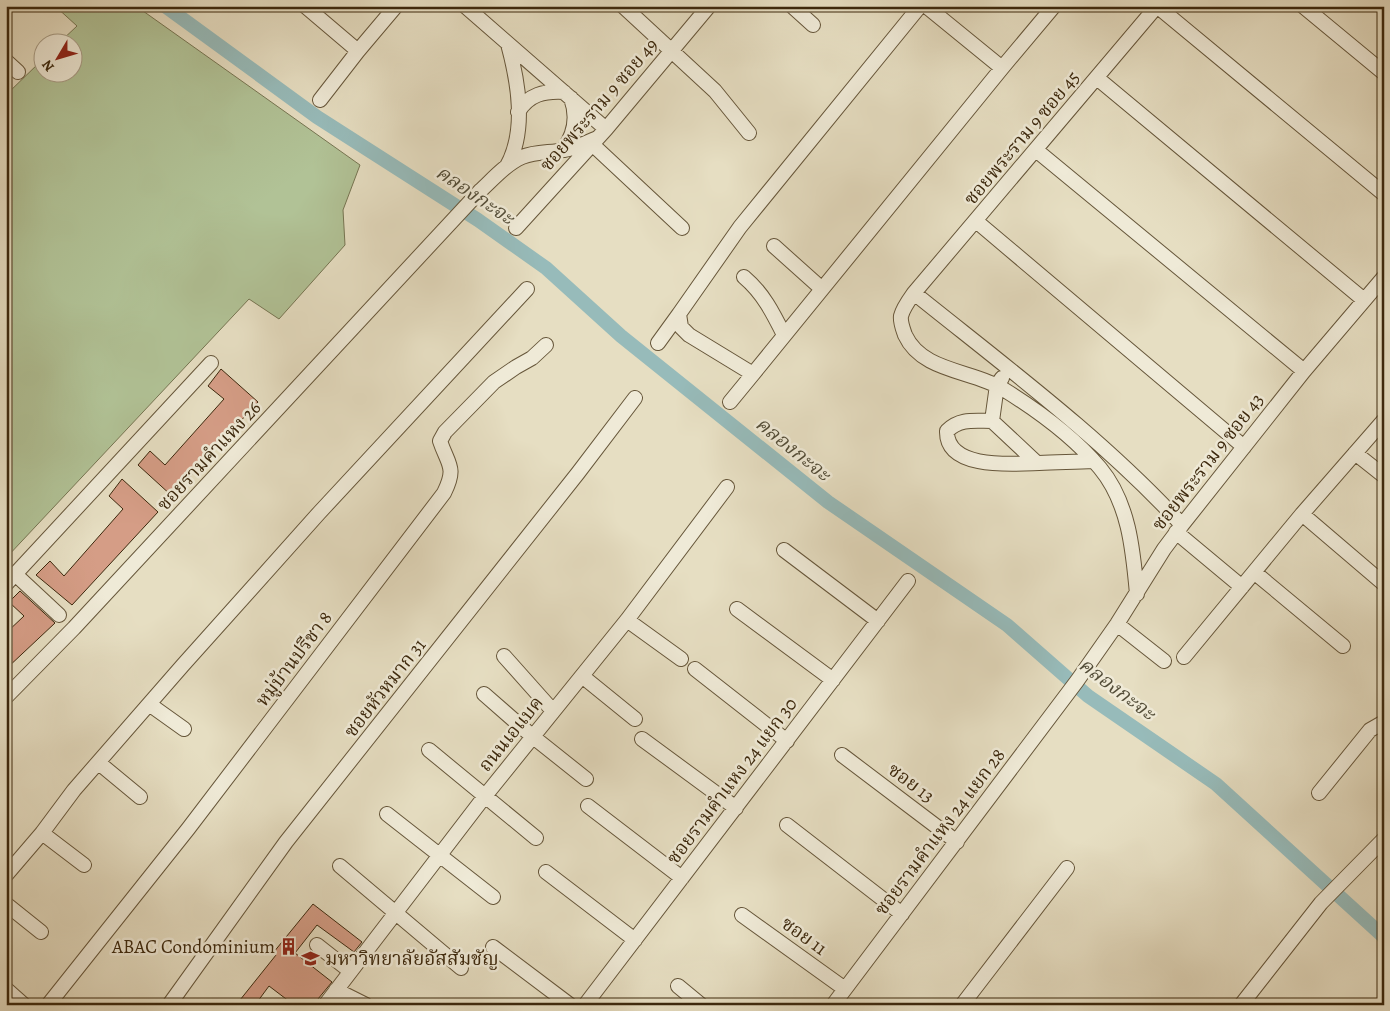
<svg xmlns="http://www.w3.org/2000/svg" width="1390" height="1011" viewBox="0 0 1390 1011" font-family="Alegreya,'Noto Serif Thai',serif">
<style>
.green{fill:#b1c296;stroke:#767552}
.lines{fill:none;stroke-linecap:round;stroke-linejoin:round}
.canal{stroke:#97bbba;stroke-width:14}
.building{fill:#d59d86;stroke:#3c280d}
.minor-casing{stroke:#66563a;stroke-width:16}
.minor{stroke:#efead7;stroke-width:14}
.labels{text-anchor:middle;dominant-baseline:central;stroke-width:5;stroke-linejoin:round;paint-order:stroke}
.street-label{font-size:19px;fill:#3c280d;stroke:#efead7}
.poi-label{font-size:19px;fill:#3c280d;stroke:#efead7;text-anchor:end}
.water-label{font-size:20px;font-style:italic;fill:#534d38;stroke:#efead7}
</style>
<rect width="100%" height="100%" fill="#e6dec2"/>
<filter id="stains"><feTurbulence type="fractalNoise" baseFrequency=".004" numOctaves="4"/><feColorMatrix values="0 0 0 0 .2 0 0 0 0 .09 0 0 0 0 .02 0 0 0 .5 -.17"/></filter>
<radialGradient id="worn" r=".72"><stop offset=".6" stop-color="#630" stop-opacity="0"/><stop offset="1" stop-color="#630" stop-opacity=".3"/></radialGradient>
<!-- green -->
<path class="green" d="M55,6H136L360,165L343,210L345,245L279,319L249,299L6,558V95L42,60V72H72V42H60L77,26Z"/>
<g class="lines">
<!-- canal -->
<path class="canal" d="M165,6L317,117L478,220L546,268L621,336L828,502L1007,625L1088,696L1216,784L1384,937"/>
</g>
<!-- building -->
<path class="building" d="M221,369L258,402L172,496L138,465L150,451L165,465L224,399L208,386Z
M122,479L158,512L72,605L36,575L50,561L64,576L123,509L109,496Z
M20,591L55,623L6,669V633L24,616L9,602Z
M313,904L362,942L354,952L317,925L295,953L332,982L313,1005H294L269,986L255,1005H236L276,955L273,953Z"/>
<g class="lines">
<defs>
<path id="minor" d="M305,6L358,51
M465,6L606,129
M623,6L715,91L749,133
M792,6L813,25
M920,6L740,227L679,314L681,327L689,335L753,374L1002,68L1054,6
M926,6L1002,68
M1157,6L1384,194
M1303,6L1384,73
M6,61L18,72
M1097,78L1364,300
M320,100L358,51L396,6
M518,112C529,94 544,91 564,92
M592,144L682,228
M563,150C575,134 578,117 571,98
M1036,150L1304,371
M507,166C527,130 518,81 508,44
M976,221L1244,447
M516,228L606,129L709,6
M774,246L822,289
M744,277C763,293 773,313 784,335
M914,293C1006,367 1102,438 1182,525
M658,343L679,314
M1002,378L997,385L992,421C975,421 960,418 947,431C946,470 1013,464 1039,463C1057,462 1075,462 1093,461
M730,402L753,374
M992,421L1037,463
M1355,453L1384,476
M1302,514L1384,584
M1176,532L1242,587
M784,550L878,621
M1254,572L1343,646
M15,574L59,615
M6,584L211,363
M1137,594C1133,550 1129,503 1100,468C1074,437 1037,410 1003,389C972,370 922,372 905,335C903,329 900,322 901,316C903,308 909,300 914,293L1157,6
M737,609L833,680
M627,620L681,659
M1117,624L1164,661
M504,656L553,711
M1184,657L1302,514L1384,420
M695,669L787,741
M582,676L635,719
M484,694L532,736L586,779
M6,697L74,628L480,191C493,179 506,164 522,157C536,151 550,153 564,150C576,148 586,143 597,138
M149,704L184,729
M642,739L736,808
M429,750L536,838
M842,755L957,842
M99,763L140,797
M1319,793L1370,730L1384,722
M588,806L682,878
M387,814L493,897
M787,825L902,914
M42,833L84,865
M340,866L461,968
M546,872L635,940
M6,875L42,833L74,790L183,665L319,513L527,289
M6,904L41,932
M742,915L845,989
M317,945L350,971
M493,947L570,1005
M678,986L701,1005
M6,989L24,1005
M336,990L366,1005
M48,1005L188,829L444,493C457,467 448,465 440,441L445,432L494,382L516,367L532,358L546,345
M169,1005L286,842L578,473L635,398
M325,1005L485,796L627,620L727,487
M585,1005L908,581
M833,1005L1077,681L1117,624L1164,549L1182,525L1304,371L1384,277
M962,1005L1067,868
M1241,1005L1321,903L1384,839"/>
</defs>
<!-- minor casing -->
<use href="#minor" class="minor-casing"/>
<!-- minor -->
<use href="#minor" class="minor"/>
</g>
<!-- icons -->
<defs>
<symbol id="building-bare" viewBox="-9 -9 18 18"><path d="M-4-6H4V6H1V3H-1V6H-4ZM-2.5-4.3h1.7v1.8h-1.7ZM.8-4.3h1.7v1.8H.8ZM-2.5-1h1.7V.8h-1.7ZM.8-1h1.7V.8H.8Z" fill="#8f2418" stroke="#efead7" stroke-width="2.5" paint-order="stroke"/></symbol>
<symbol id="university-bare" viewBox="-9 -9 18 18"><path d="M0-5L7-2L0 1L-7-2ZM-4 1L0 2.5L4 1V4Q0 6-4 4Z" fill="#8f2418" stroke="#efead7" stroke-width="2.5" paint-order="stroke"/></symbol>
</defs>
<g fill-rule="evenodd">
<use href="#building-bare" x="276" y="934" width="25" height="25"/>
<use href="#university-bare" x="298" y="946" width="25" height="25"/>
</g>
<g class="labels">
<!-- street labels -->
<g class="street-label">
<text transform="translate(599 105) rotate(-49)">ซอยพระราม 9 ซอย 49</text>
<text transform="translate(1022 138) rotate(-50)">ซอยพระราม 9 ซอย 45</text>
<text transform="translate(209 456) rotate(-47)">ซอยรามคำแหง 26</text>
<text transform="translate(1208 462) rotate(-52)">ซอยพระราม 9 ซอย 43</text>
<text transform="translate(294 659) rotate(-53)">หมู่บ้านปรีชา 8</text>
<text transform="translate(385 688) rotate(-52)">ซอยหัวหมาก 31</text>
<text transform="translate(511 734) rotate(-51)">ถนนเอแบค</text>
<text transform="translate(732 781) rotate(-53)">ซอยรามคำแหง 24 แยก 30</text>
<text transform="translate(911 783) rotate(37)">ซอย 13</text>
<text transform="translate(940 832) rotate(-53)">ซอยรามคำแหง 24 แยก 28</text>
<text transform="translate(804 936) rotate(36)">ซอย 11</text>
</g>
<!-- poi labels -->
<g class="poi-label">
<text x="275" y="947">ABAC Condominium</text>
<text x="325" y="959" text-anchor="start">มหาวิทยาลัยอัสสัมชัญ</text>
</g>
<!-- water labels -->
<g class="water-label">
<text transform="translate(475 195) rotate(34)">คลองกะจะ</text>
<text transform="translate(793 449) rotate(39)">คลองกะจะ</text>
<text transform="translate(1117 689) rotate(37)">คลองกะจะ</text>
</g>
</g>
<!-- margin -->
<rect width="1390" height="1011" fill="none" stroke="#e6dec2" stroke-width="25"/>
<rect x="8" y="8" width="1375" height="996" fill="none" stroke="#3c280d" stroke-width="2.5"/>
<rect x="12" y="12" width="1365" height="986" fill="none" stroke="#3c280d"/>
<!-- north arrow -->
<g transform="translate(58 58) rotate(232)"><circle r="24" fill="#efead7" stroke="#a79c86"/>
<path d="M0-4L9 19L0 12L-9 19Z" fill="#8f2418"/>
<text y="-8" font-size="14" font-weight="bold" text-anchor="middle" fill="#3c280d">N</text>
</g>
<rect width="100%" height="100%" filter="url(#stains)"/>
<rect width="100%" height="100%" fill="url(#worn)"/>
</svg>
